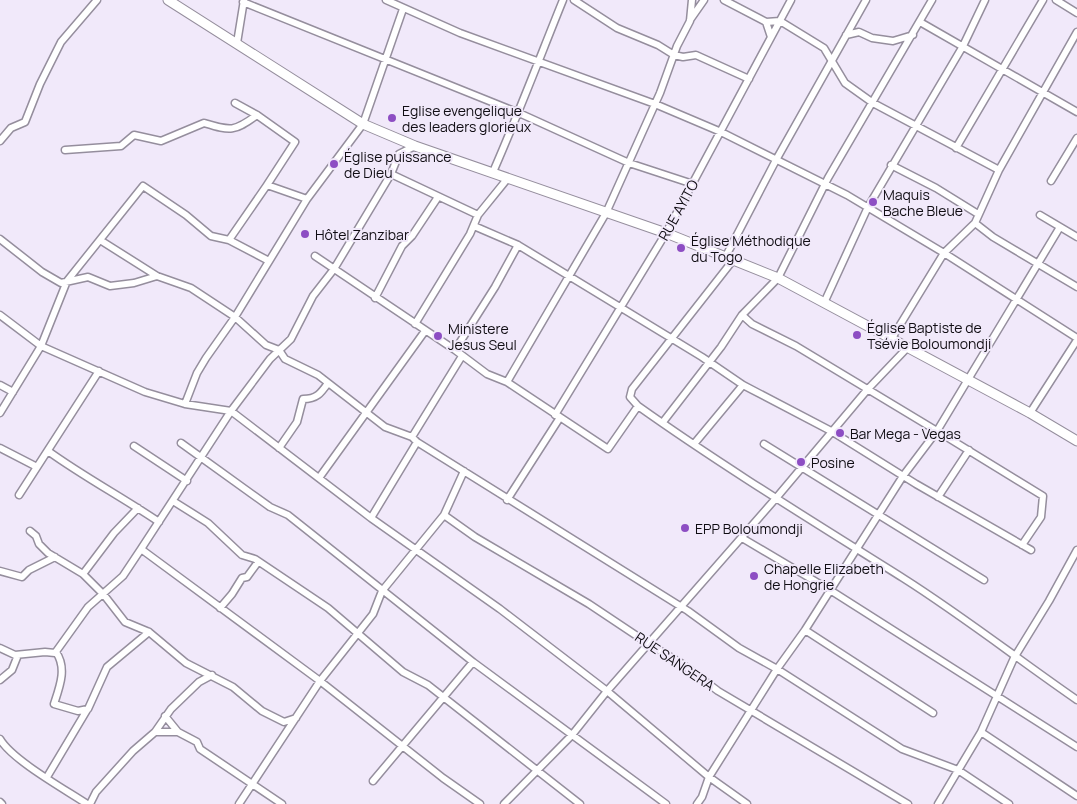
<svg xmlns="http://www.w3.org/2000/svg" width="1077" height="804" viewBox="0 0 1077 804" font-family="Manrope,sans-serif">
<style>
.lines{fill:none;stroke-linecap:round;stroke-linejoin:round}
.street-casing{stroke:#958e9d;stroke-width:9}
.secondary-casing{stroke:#958e9d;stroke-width:11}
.street{stroke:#fff;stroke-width:6}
.secondary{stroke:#fff;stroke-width:9}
.poi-dot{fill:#8d4ec3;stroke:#f1e9fa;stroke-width:2}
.labels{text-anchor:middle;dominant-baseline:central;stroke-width:4;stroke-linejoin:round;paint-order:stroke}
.poi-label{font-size:14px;fill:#100d13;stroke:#f1e9fa;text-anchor:start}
.street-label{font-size:14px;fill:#100d13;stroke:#f1e9fa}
</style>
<rect width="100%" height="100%" fill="#f1e9fa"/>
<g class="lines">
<defs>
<path id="street" d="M386,0L460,33L655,104L721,132L847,195L944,253L1077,338
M574,0L617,28L658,45L674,55L683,57L696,55L749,79
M724,0L766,22L771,37
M1056,0L1077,13
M243,2L519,113L629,163L693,184
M690,20L704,0
M766,22L780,21L824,48L845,83L873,103L999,170
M920,22L1077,112
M846,35L859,32L872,38L893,41L913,35
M237,43L244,0
M235,103L257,115L295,142L267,185
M0,141L11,128L25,122L40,84L61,42L97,0
M415,146L399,154L391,174L334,269L313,296L291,339L270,359L231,411L141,549L320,681L443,778L480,804
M956,148L1043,0
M65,150L121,146L134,135L161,141L204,123C231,131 234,132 257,115
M891,165L936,188L978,214
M493,172C518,115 540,57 563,0
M391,174L478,215
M1051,181L1077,138
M1040,215L1077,237
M975,223L993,237L1077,287
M474,226L518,245L702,357L743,385L831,431L916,484L1031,550
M0,239L42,272L61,283L88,277L110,286L134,283L157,276
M100,240L157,276L191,288L235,317L266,345L279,350L285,359L318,375L385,427L412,437L417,442
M229,240L269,261
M315,256L455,350L487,374L507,382L608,449L638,406C724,467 814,522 903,578C963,616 1019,660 1077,700
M726,256L776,160L866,0
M375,298L402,246L412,236L438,197
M824,303L868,207L963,46L985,0
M0,315L41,346L145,392L185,404L231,411L371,518L500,609L607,691L709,777L747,804
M415,324L470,234L478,215L508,178
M892,338L944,253L975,223L999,170L1077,32
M455,350L495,287L518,245
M507,382L606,213L660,93L677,46L690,21L692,0
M0,385L13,392
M185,404L197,373L206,358L235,317L307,199L363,124L403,9
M638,406L630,397L632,389L734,259
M0,413L41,346L67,281L143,186L186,215L211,236L229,240L267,185L307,199
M1030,413L1077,340
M555,415L666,233L791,0
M663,422L721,347L742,315L778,278L828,178L932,0
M412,437L462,356
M181,443L270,507L288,515L473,662L666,804
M694,444L743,385
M764,444L984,580
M134,446L187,481
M0,448L37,467
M279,448L297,422L303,399C317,399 321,393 328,383
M48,451C84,477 122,497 159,522
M319,478L425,331
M19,495L99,371
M938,497L969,450
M507,500L559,419
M173,501L208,523L242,555L255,559L328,608L403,672L428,685L580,804
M444,515L475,537L589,604L649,644L681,663L718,691L908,804
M371,518L417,442L688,611L739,648L777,669L902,749L958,770L1009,804
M30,531L36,536L39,544L48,553L83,574L104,595L125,622L149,632L186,663L233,687L262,711L284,722L296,718
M742,538L830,590L1077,747
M1022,545L1041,517L1043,496L937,431L1060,227
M0,571L22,577L29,570L55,557
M83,574L114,533L138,508
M220,608L232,594L242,578L247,577L258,562
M805,630L933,713
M0,648L15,655L45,652L55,653L88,607L123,576L141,549
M56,652C67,668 60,686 54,704L78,711L88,709L107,667L149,632
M0,680L12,670L18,655
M165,716L178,732L197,742L200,749L282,804
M155,732H178
M981,732L1077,796
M0,739C12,760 66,790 87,804
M47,777L87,710
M373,781L473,662
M0,802L2,804
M90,804L96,792L133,751L155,732L171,709L199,682L212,675
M239,804L320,681L373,614L382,591L444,515L464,471
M504,804L572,735L607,691L777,497L867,390L908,347
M697,804L702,797L709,777L777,669L805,630L903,476L937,431L796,346L752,324L742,315
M938,804L981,732L1014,658L1049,601L1077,550"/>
<path id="secondary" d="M168,0L363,124L415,146L666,233L778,278L1030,413L1077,441"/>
</defs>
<!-- street casing -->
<use href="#street" class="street-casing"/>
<!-- secondary casing -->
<use href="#secondary" class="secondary-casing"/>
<!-- street -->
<use href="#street" class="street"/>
<!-- secondary -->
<use href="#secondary" class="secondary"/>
</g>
<!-- markers -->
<g class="poi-dot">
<circle cx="392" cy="118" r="5"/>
<circle cx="334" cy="164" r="5"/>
<circle cx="873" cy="202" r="5"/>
<circle cx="305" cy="234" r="5"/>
<circle cx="681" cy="248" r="5"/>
<circle cx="857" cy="335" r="5"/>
<circle cx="438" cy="336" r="5"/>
<circle cx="840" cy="433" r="5"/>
<circle cx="801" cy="462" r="5"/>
<circle cx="685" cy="528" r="5"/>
<circle cx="754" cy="576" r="5"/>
</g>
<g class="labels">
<!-- poi labels -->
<g class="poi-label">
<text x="402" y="110">Eglise evengelique<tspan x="402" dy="16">des leaders glorieux</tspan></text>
<text x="344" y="156">Église puissance<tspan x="344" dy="16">de Dieu</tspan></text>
<text x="883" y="194">Maquis<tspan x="883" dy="16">Bache Bleue</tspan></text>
<text x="315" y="234">Hôtel Zanzibar</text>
<text x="691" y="240">Église Méthodique<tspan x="691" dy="16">du Togo</tspan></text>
<text x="867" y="327">Église Baptiste de<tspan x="867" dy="16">Tsévie Boloumondji</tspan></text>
<text x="448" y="328">Ministere<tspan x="448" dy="16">Jesus Seul</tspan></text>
<text x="850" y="433">Bar Mega - Vegas</text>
<text x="811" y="462">Posine</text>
<text x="695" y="528">EPP Boloumondji</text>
<text x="764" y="568">Chapelle Elizabeth<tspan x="764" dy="16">de Hongrie</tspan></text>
</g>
<!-- street labels -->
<g class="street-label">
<text transform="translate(678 210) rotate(-61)">RUE AYITO</text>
<text transform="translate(675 661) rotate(34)">RUE SANGERA</text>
</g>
</g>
</svg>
